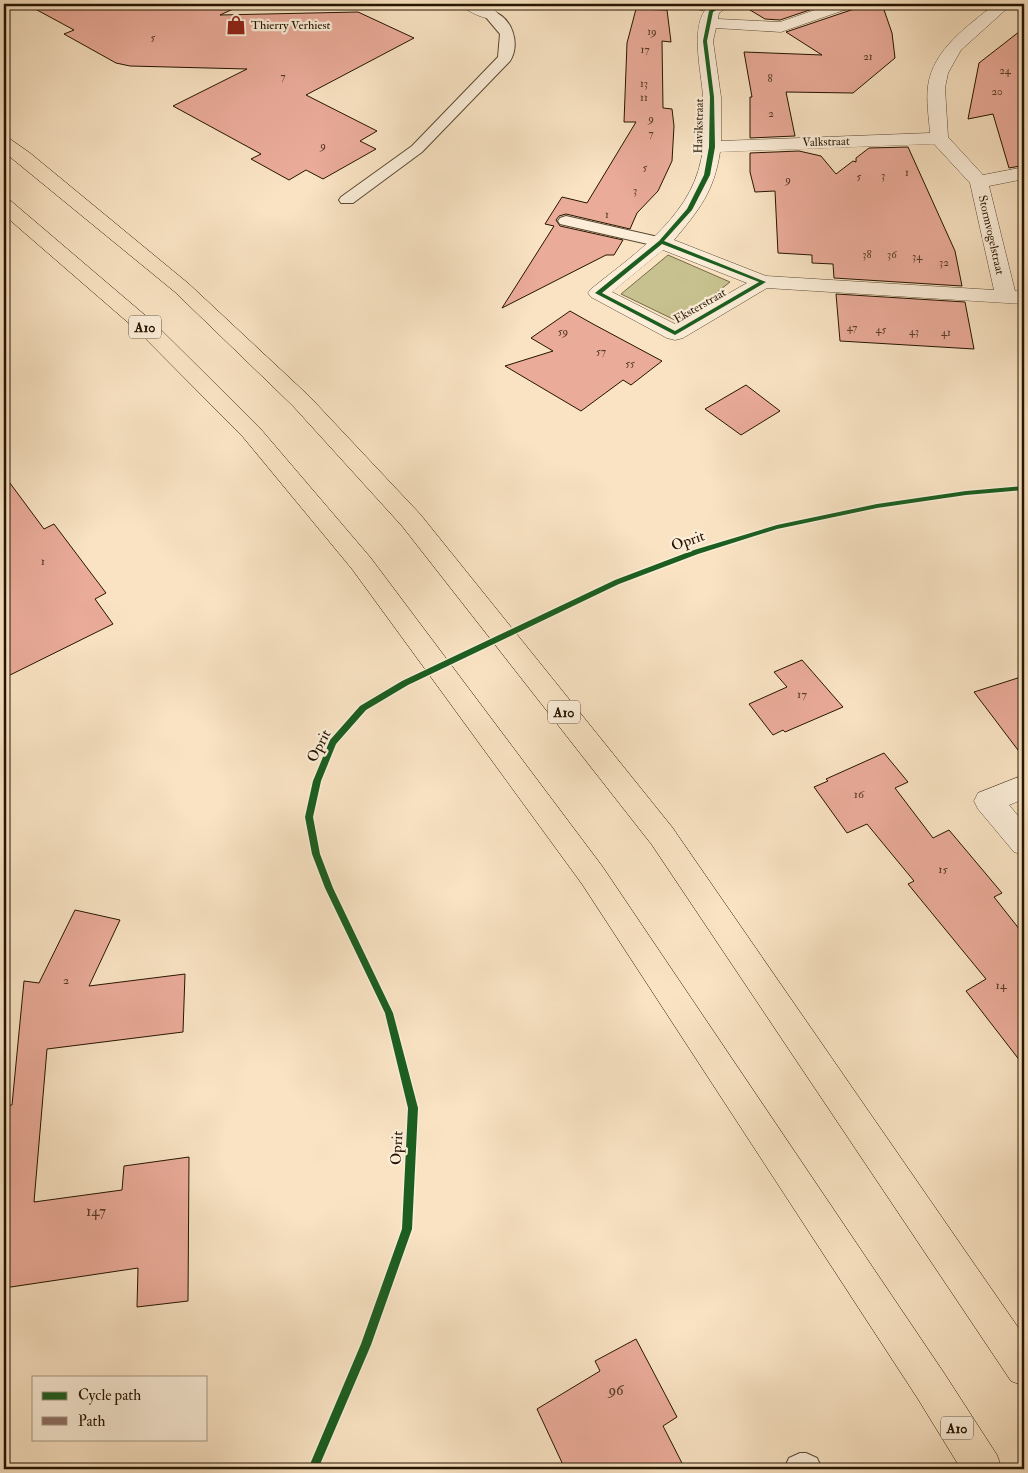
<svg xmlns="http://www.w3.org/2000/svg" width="1028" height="1473" viewBox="0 0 1028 1473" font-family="'IM FELL Double Pica',serif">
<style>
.green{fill:#c6c18e;stroke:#766a47}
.building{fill:#eaab99;stroke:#251400}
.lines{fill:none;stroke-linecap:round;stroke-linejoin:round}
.lane-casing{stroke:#5a4831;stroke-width:2}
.street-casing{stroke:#5a4831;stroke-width:1}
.highway-casing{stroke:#251400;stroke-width:1}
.lane{fill:#fbedd8;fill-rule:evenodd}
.street{fill:#fbedd8;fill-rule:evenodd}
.highway{fill:#f9e3c3;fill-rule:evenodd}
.quiet{stroke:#8d6e63;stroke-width:4.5;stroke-dasharray:8 4.5;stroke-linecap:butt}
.cycleway-casing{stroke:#fbedd8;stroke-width:3}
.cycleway{fill:#1b5e20;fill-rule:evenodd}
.labels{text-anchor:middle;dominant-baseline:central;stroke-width:4.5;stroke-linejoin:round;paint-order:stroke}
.far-number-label{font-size:11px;fill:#563a26}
.far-poi-label{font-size:12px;fill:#251400;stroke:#fbedd8;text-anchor:start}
.far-street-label{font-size:12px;fill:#251400;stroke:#fbedd8}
.number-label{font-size:12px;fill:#563a26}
.shield{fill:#fbedd8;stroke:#655541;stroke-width:1}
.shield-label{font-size:14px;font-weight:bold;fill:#251400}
.street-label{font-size:15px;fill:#251400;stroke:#fbedd8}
.near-number-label{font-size:15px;fill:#563a26}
</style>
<rect width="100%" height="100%" fill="#f9e3c3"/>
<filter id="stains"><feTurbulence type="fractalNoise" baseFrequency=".004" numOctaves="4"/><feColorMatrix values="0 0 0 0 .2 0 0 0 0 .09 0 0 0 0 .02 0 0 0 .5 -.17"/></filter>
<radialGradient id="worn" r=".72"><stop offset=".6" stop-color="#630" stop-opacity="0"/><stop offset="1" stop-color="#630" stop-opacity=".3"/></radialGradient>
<!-- green -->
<path class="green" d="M668,255L730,282L679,322L621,294Z"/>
<!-- building -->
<path class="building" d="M26,4H244L220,15L358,12L414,38L306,95L377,131L360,141L376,149L323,179L306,170L289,180L251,159L261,154L173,106L247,69L130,66L116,63L64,34L74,30Z
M740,4H827L780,20L765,19Z
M857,4H882L892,33L895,58L853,93L786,92L795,136L750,138V97H752L744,52L822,55L786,32L854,9Z
M636,9L667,10L671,42L662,41L663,108L672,109L674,126L672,161L658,191L637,213L630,229L566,214L559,216L556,220L560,226L623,240L614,255H606L502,308L554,226L545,224L562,197L587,203L636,122H624L627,43Z
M1024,28V110L1020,166L1009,168L993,114L968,119L979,63Z
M908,147L955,251L962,286L834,278L833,264L812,263V255L778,253L775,191L755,192L750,172V153L799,151L821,156L836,174L853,161L856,162V158L869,148Z
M836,294L965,302L974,349L840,341Z
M570,311L593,324L662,361L631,385L623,380L581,411L505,366L553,351L531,338Z
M746,385L780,411L741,435L705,409Z
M4,475L44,529L54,524L106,593L95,599L113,624L4,678Z
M802,660L843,707L785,732L783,730L773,735L749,704L787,687L774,672Z
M1024,676V758L974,692Z
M884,753L908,782L895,788L933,838L949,830L1002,893L994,897L1024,935V1066L966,991L986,979L908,884L914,881L867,824L847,833L814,787L828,781L826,779Z
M75,910L120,920L89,986L185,974L183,1032L47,1049L34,1202L122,1190L124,1166L189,1157L188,1301L137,1307L138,1268L4,1288L9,1219L4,1220V1106L12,1105L24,981L39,983Z
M636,1339L677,1417L663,1426L685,1469H565L537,1409L600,1371L595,1361Z"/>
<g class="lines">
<defs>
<path id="lane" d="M491,11C512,16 521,44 510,61L422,152L353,203H341L339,200L341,197L412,146L498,57L500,34L484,15Z
M566,216L667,239L669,242L667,245L661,247L560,224L558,221L560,218Z
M800,1453H806L817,1458L822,1469H784L789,1458Z"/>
<path id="street" d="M460,4C473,3 491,3 499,15L497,18C485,21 473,13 462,7Z
M712,4H731L719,13L718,19L780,22L832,4H855L853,7L781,32L716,28L713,41L721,97V141L930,133C929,118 926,101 928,86C933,49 968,26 995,4H1012L961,50L948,73L945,88L948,137L983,175L1024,167V179L989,186L1015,291L1024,292V304L767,288L683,338L675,340L667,338L591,297L588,293L591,289C638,251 697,213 703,147C704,131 704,113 703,97C702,73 687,18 712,4ZM934,144L970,183L994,290L766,276L674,240C699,210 714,192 720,152ZM663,250L747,283L675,324L612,292Z
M1024,775V799L1009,805L1024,823V855L1014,852L978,809L974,801L978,793Z"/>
<path id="highway" d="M4,137L10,139L30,153L189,284L309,396L420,514L672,827L1024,1336V1386L1011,1381L652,845L402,526L293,406L175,292L4,152Z
M4,199L11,201L153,322L259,427L370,557L602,866L944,1373L997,1455L1002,1469H961L918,1399L582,884L352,569L243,437L139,332L4,215Z"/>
</defs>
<!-- lane casing -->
<use href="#lane" class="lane-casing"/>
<!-- street casing -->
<use href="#street" class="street-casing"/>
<!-- highway casing -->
<use href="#highway" class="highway-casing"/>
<!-- lane -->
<use href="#lane" class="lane"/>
<!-- street -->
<use href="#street" class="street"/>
<!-- highway -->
<use href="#highway" class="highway"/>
<!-- quiet -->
<path class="quiet" d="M684,4L711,11"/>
<defs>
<path id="cycleway" d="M720,4H725L713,12L707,41L714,97L715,147L710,175L692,210L664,241L766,282L675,335L595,293L659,241L687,209L704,175L709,147L710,97L703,41L709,11ZM662,244L759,282L675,331L602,293Z
M1024,486V490L966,495L877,508L777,529L698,554L619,584L408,685L366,710L336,744L321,781L313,817L320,854L333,888L393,1013L418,1108L412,1229L371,1345L318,1469H308L361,1344L402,1229L408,1108L385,1013L325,888L312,854L305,817L313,781L330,740L360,706L402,681L615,580L694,550L777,525L877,504L966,491Z"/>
</defs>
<!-- cycleway casing -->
<use href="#cycleway" class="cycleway-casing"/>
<!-- cycleway -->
<use href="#cycleway" class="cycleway"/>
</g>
<!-- icons -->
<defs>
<symbol id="shop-bare" viewBox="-9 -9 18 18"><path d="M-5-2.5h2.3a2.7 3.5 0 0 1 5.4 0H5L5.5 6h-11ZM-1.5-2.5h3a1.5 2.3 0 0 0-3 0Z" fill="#8f2418" stroke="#fbedd8" stroke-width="2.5" paint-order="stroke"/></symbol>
</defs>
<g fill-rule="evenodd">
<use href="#shop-bare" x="222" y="11" width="28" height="28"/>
</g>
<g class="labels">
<!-- far-number labels -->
<g class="far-number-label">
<text x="652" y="31">19</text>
<text x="153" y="37">5</text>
<text x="645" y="49">17</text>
<text x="868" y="56">21</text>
<text x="1005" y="70">24</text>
<text x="283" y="76">7</text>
<text x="770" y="78">8</text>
<text x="644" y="83">13</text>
<text x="997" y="91">20</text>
<text x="644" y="97">11</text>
<text x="771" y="113">2</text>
<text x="651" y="118">9</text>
<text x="651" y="133">7</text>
<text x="323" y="145">9</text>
<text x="645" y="167">5</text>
<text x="907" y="172">1</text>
<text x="883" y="175">3</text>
<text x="859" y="176">5</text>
<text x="788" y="179">9</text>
<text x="635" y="190">3</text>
<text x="607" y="214">1</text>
<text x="867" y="254">38</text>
<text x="892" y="254">36</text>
<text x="917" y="256">34</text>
<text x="944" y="262">32</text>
<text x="852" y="327">47</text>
<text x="881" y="329">45</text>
<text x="563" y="331">59</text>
<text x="914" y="331">43</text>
<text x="946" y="332">41</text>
<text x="601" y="351">57</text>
<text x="630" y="363">55</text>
</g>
<!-- far-poi labels -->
<g class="far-poi-label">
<text x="251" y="25">Thierry Verhiest</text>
</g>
<!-- far-street labels -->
<g class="far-street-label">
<text transform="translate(699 126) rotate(-89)">Havikstraat</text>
<text transform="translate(826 142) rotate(-2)">Valkstraat</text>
<text transform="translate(991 235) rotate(77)">Stormvogelstraat</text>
<text transform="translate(700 306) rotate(-30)">Eksterstraat</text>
</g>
<!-- number labels -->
<g class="number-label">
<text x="43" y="561">1</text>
<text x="802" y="694">17</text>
<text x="859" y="794">16</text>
<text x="943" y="869">15</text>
<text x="66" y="980">2</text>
<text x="1001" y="985">14</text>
</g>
<!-- shield labels -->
<g class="shield">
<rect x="129" y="315.5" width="32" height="23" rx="4"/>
<rect x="548" y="700.5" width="32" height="23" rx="4"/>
<rect x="941" y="1416.5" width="32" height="23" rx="4"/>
</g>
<g class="shield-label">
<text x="145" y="327">A10</text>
<text x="564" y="712">A10</text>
<text x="957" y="1428">A10</text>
</g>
<!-- street labels -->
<g class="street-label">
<text transform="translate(688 541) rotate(-19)">Oprit</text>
<text transform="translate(319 746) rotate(-62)">Oprit</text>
<text transform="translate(397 1148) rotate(-87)">Oprit</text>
</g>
<!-- near-number labels -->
<g class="near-number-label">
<text x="96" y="1211">147</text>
<text x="616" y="1390">96</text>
</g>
</g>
<!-- margin -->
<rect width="1028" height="1473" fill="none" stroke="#f9e3c3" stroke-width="20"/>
<rect x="5" y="5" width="1018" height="1463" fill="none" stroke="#251400" stroke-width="2.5"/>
<rect x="10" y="10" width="1008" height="1453" fill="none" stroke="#251400"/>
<!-- legend -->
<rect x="32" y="1376" width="175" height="65" fill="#fbedd8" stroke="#a59682"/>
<rect x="42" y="1392" width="25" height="8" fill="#1b5e20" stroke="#a59682"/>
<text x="78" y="1400" font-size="15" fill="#251400">Cycle path</text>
<rect x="42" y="1417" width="25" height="8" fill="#8d6e63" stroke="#a59682"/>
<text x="78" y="1426" font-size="15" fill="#251400">Path</text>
<rect width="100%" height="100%" filter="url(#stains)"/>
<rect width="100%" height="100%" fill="url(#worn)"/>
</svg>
